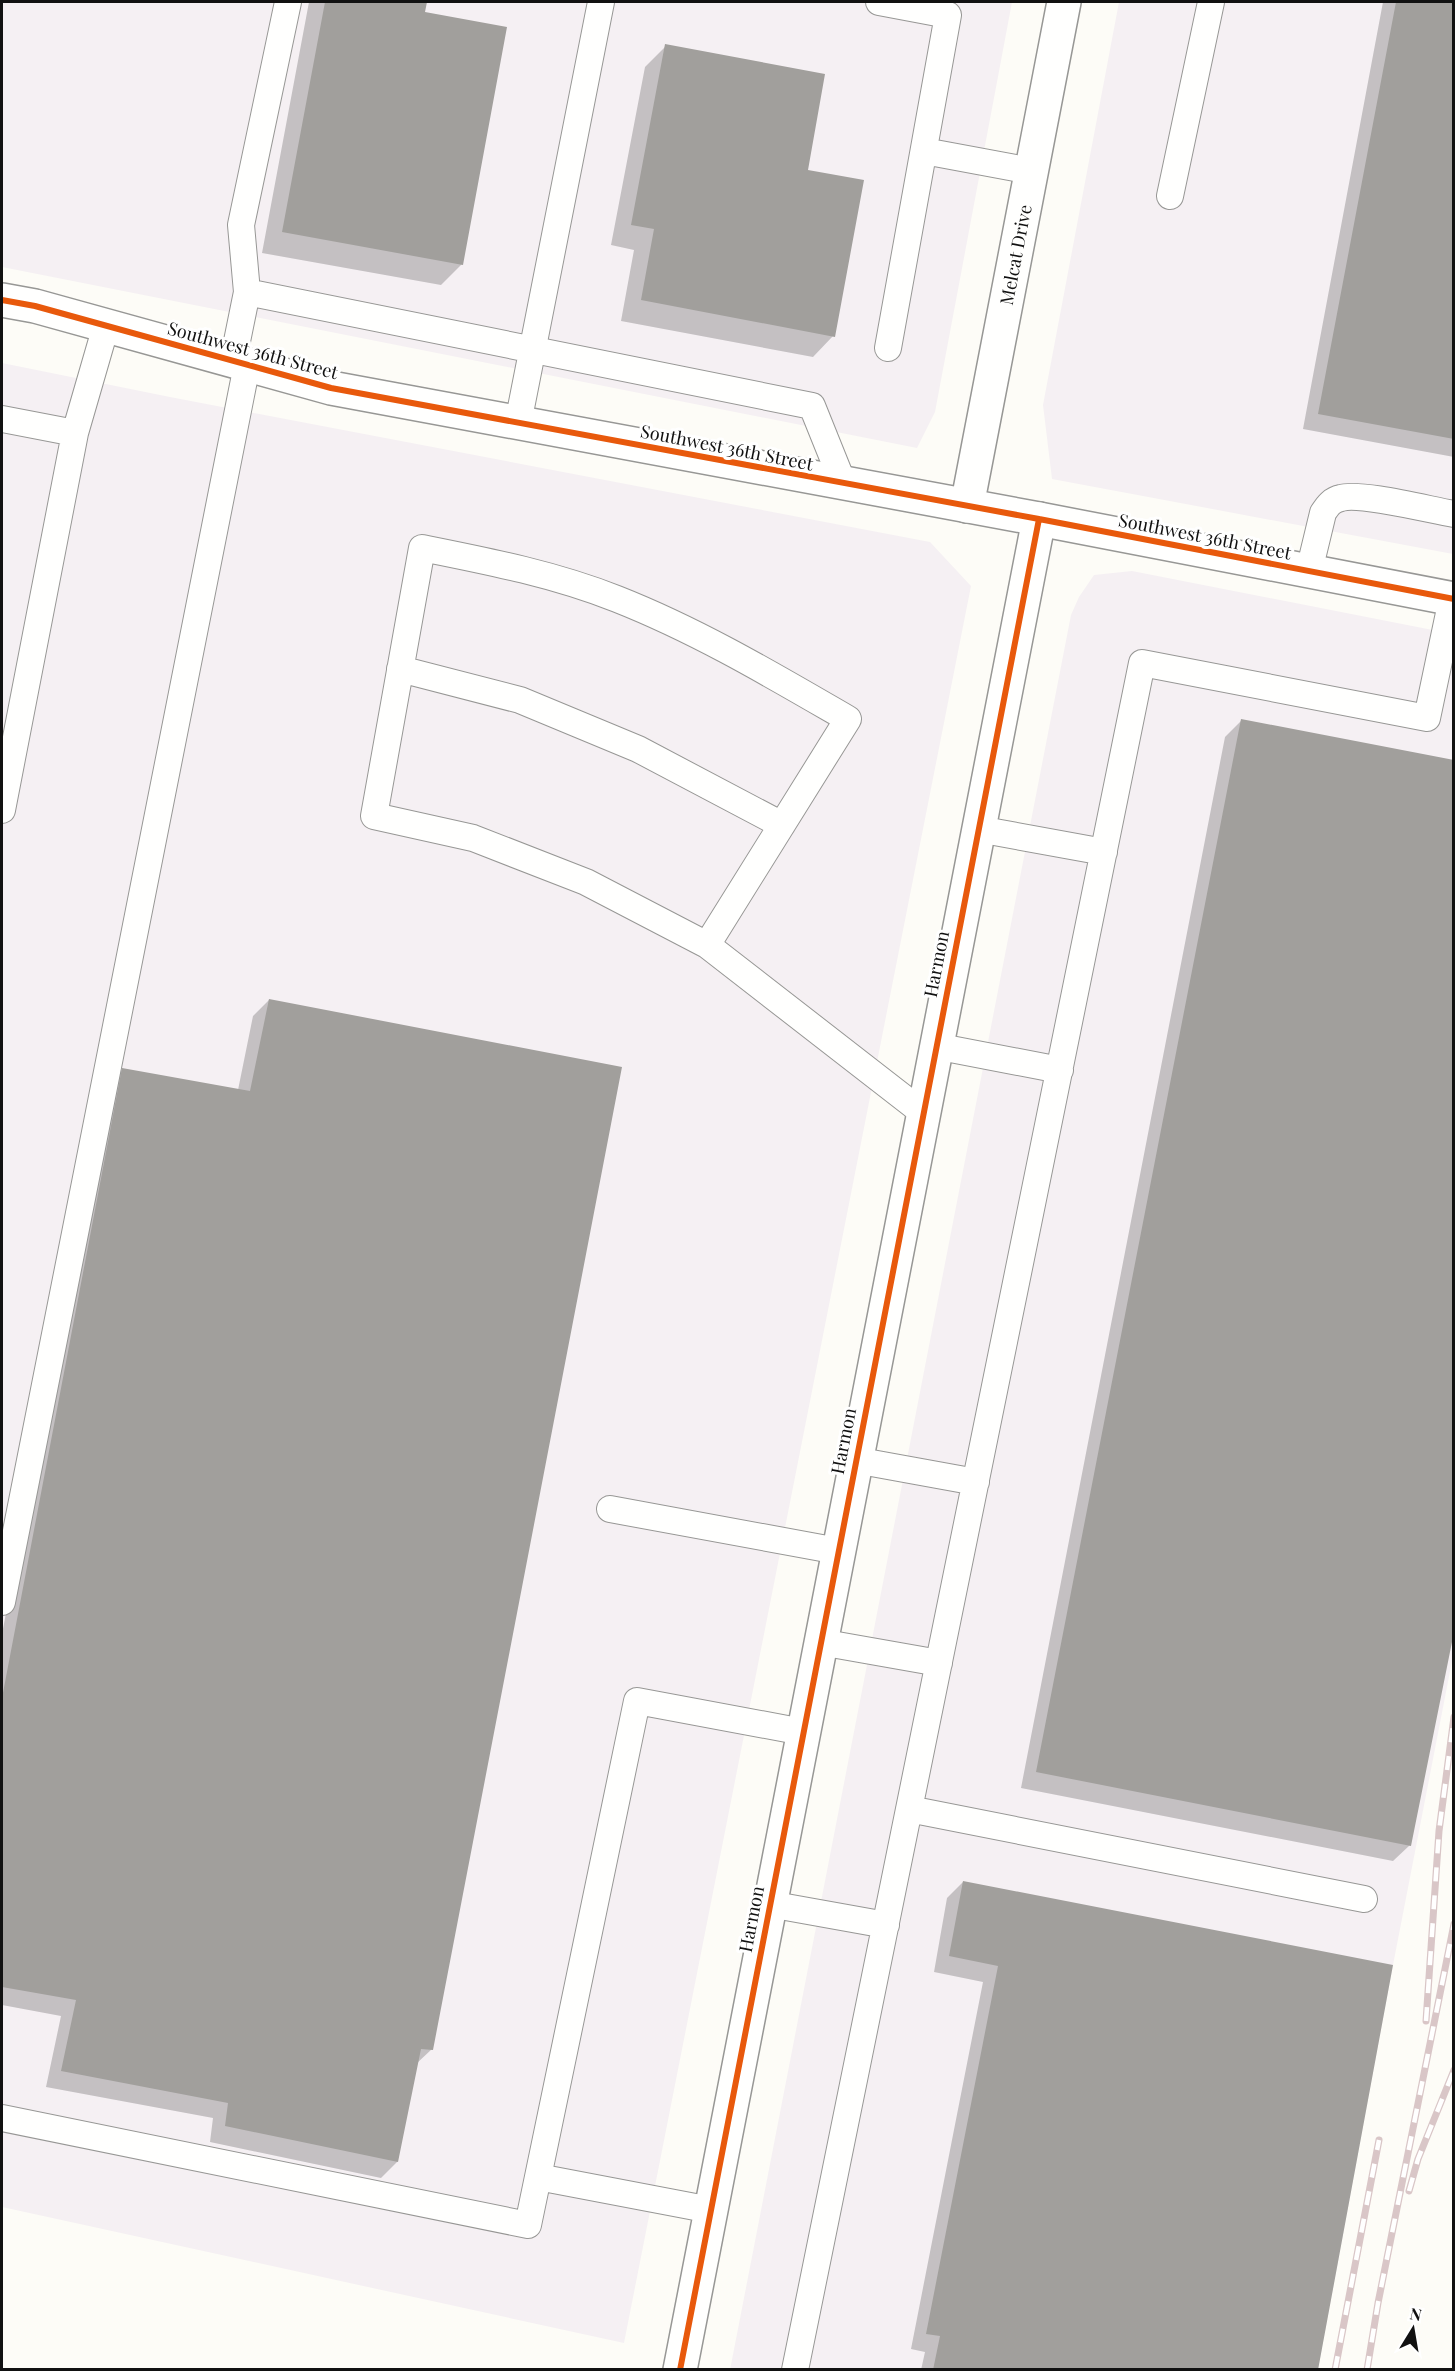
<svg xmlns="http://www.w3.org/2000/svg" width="1455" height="2371" viewBox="0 0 1455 2371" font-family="'Playfair Display',serif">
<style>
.industrial{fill:#f5f0f3}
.shadow{fill:#0003}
.building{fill:#a19f9c}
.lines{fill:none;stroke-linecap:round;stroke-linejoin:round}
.lane-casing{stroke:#979795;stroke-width:28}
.street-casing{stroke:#979795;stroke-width:36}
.lane{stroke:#fffffe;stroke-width:26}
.street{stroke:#fffffe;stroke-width:33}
.rail-casing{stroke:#d9c6c7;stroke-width:7}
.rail{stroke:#fff;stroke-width:4.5;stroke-dasharray:14;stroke-linecap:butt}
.cycleway-casing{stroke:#fff;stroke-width:10}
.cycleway{stroke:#e8590c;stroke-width:6}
.labels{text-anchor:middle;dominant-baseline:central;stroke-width:6;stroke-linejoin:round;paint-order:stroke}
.street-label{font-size:18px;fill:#111;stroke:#fff}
</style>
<rect width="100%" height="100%" fill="#fdfcf7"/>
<!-- industrial -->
<path class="industrial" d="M2,2H1012L935,412L917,448L2,267Z
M1119,2H1453V554L1052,479L1043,405Z
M2,363L170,397L930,542L971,586L624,2343L2,2207Z
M1132,571L1453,634V1656L1393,1965L1318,2369L730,2370L1071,615L1079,597L1094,575Z"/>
<!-- shadow -->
<path class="shadow" d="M309,2H426L424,13L462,264L441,285L262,253Z
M1383,2H1454V457L1303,429Z
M666,46L806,171L833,336L813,357L621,321L634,250L611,245L645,67Z
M1241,721L1410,1845L1393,1861L1021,1788L1225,737Z
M269,1000L432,2049L416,2064L397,2162L381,2178L210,2142L213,2118L46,2087L61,2016L2,2005V1634L107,1085L123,1069L238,1090L253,1016Z
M963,1882L1316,2370H921L925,2352L911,2349L983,1982L934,1972L947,1898Z"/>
<!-- building -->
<path class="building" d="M325,2H427L425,12L507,27L463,265L282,232Z
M1396,2H1454V439L1318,414Z
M665,44L825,74L808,170L864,180L835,337L641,300L654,229L631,225Z
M1241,719L1454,760V1632L1411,1846L1036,1772Z
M269,999L622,1067L433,2050L421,2049L398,2162L225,2126L228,2103L61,2071L76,2000L2,1987V1698L122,1068L250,1091Z
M963,1881L1393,1965L1318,2370H933L940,2336L926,2334L998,1966L949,1956Z"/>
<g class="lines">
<defs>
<path id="lane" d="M879,2L948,15L888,348
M924,151L1031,171
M1170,196L1211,2
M247,292L241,225L288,2
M233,361L247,292L812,406L843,483
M2,419L75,433L106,326
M518,423L601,2
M422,548C487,561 554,574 617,599C698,631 772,675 848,719L707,945L586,882L473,838L374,816Z
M1309,571L1323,513C1328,505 1332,500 1341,498C1360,492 1430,510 1454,514
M400,669L520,700L638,749L782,825
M2,810L75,433
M978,829L1104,852
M707,945L922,1112
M935,1046L1060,1070
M855,1460L976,1482
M610,1509L838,1551
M2,1602L247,365
M820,1642L939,1663
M909,1809L1364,1899
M769,1904L886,1925
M2,2118L528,2225L637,1701L803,1732
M538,2177L711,2210
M795,2370L1142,663L1427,718L1452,599"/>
<g id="street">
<path d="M2,300L35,306L331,388L1039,519L1454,599"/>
<path id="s1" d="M967,506L1064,2"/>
<path d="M680,2370L1039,519"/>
</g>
</defs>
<!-- lane casing -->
<use href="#lane" class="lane-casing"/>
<!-- street casing -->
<use href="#street" class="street-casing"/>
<!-- lane -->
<use href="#lane" class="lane"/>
<!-- street -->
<use href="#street" class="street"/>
<defs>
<path id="rail" d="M1426,2021L1439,1831L1454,1717
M1409,2191L1418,2159L1454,2070
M1335,2370L1379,2140
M1367,2370L1378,2303L1454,1924"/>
</defs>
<!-- rail casing -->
<use href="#rail" class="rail-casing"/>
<!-- rail -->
<use href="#rail" class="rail"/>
<defs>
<path id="cycleway" d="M2,300L35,306L331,388L1039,519L1454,599
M680,2370L1039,519"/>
</defs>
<!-- cycleway casing -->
<use href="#cycleway" class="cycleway-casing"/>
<!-- cycleway -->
<use href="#cycleway" class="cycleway"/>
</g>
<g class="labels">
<!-- street labels -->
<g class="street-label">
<text stroke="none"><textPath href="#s1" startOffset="256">Melcat Drive</textPath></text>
<text transform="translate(253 350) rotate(15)">Southwest 36th Street</text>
<text transform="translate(727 447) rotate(11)">Southwest 36th Street</text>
<text transform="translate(1205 536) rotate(11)">Southwest 36th Street</text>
<text transform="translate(936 964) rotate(-79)">Harmon</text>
<text transform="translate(843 1441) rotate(-79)">Harmon</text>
<text transform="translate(751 1919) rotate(-79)">Harmon</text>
</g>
</g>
<!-- border -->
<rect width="1455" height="2371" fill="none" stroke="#111111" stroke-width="6"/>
<!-- north arrow -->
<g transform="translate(1413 2329) rotate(11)" stroke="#ffffff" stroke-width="4.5" paint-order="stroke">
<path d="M0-4.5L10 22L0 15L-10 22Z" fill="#111111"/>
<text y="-9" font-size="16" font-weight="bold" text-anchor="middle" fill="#111111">N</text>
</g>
</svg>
